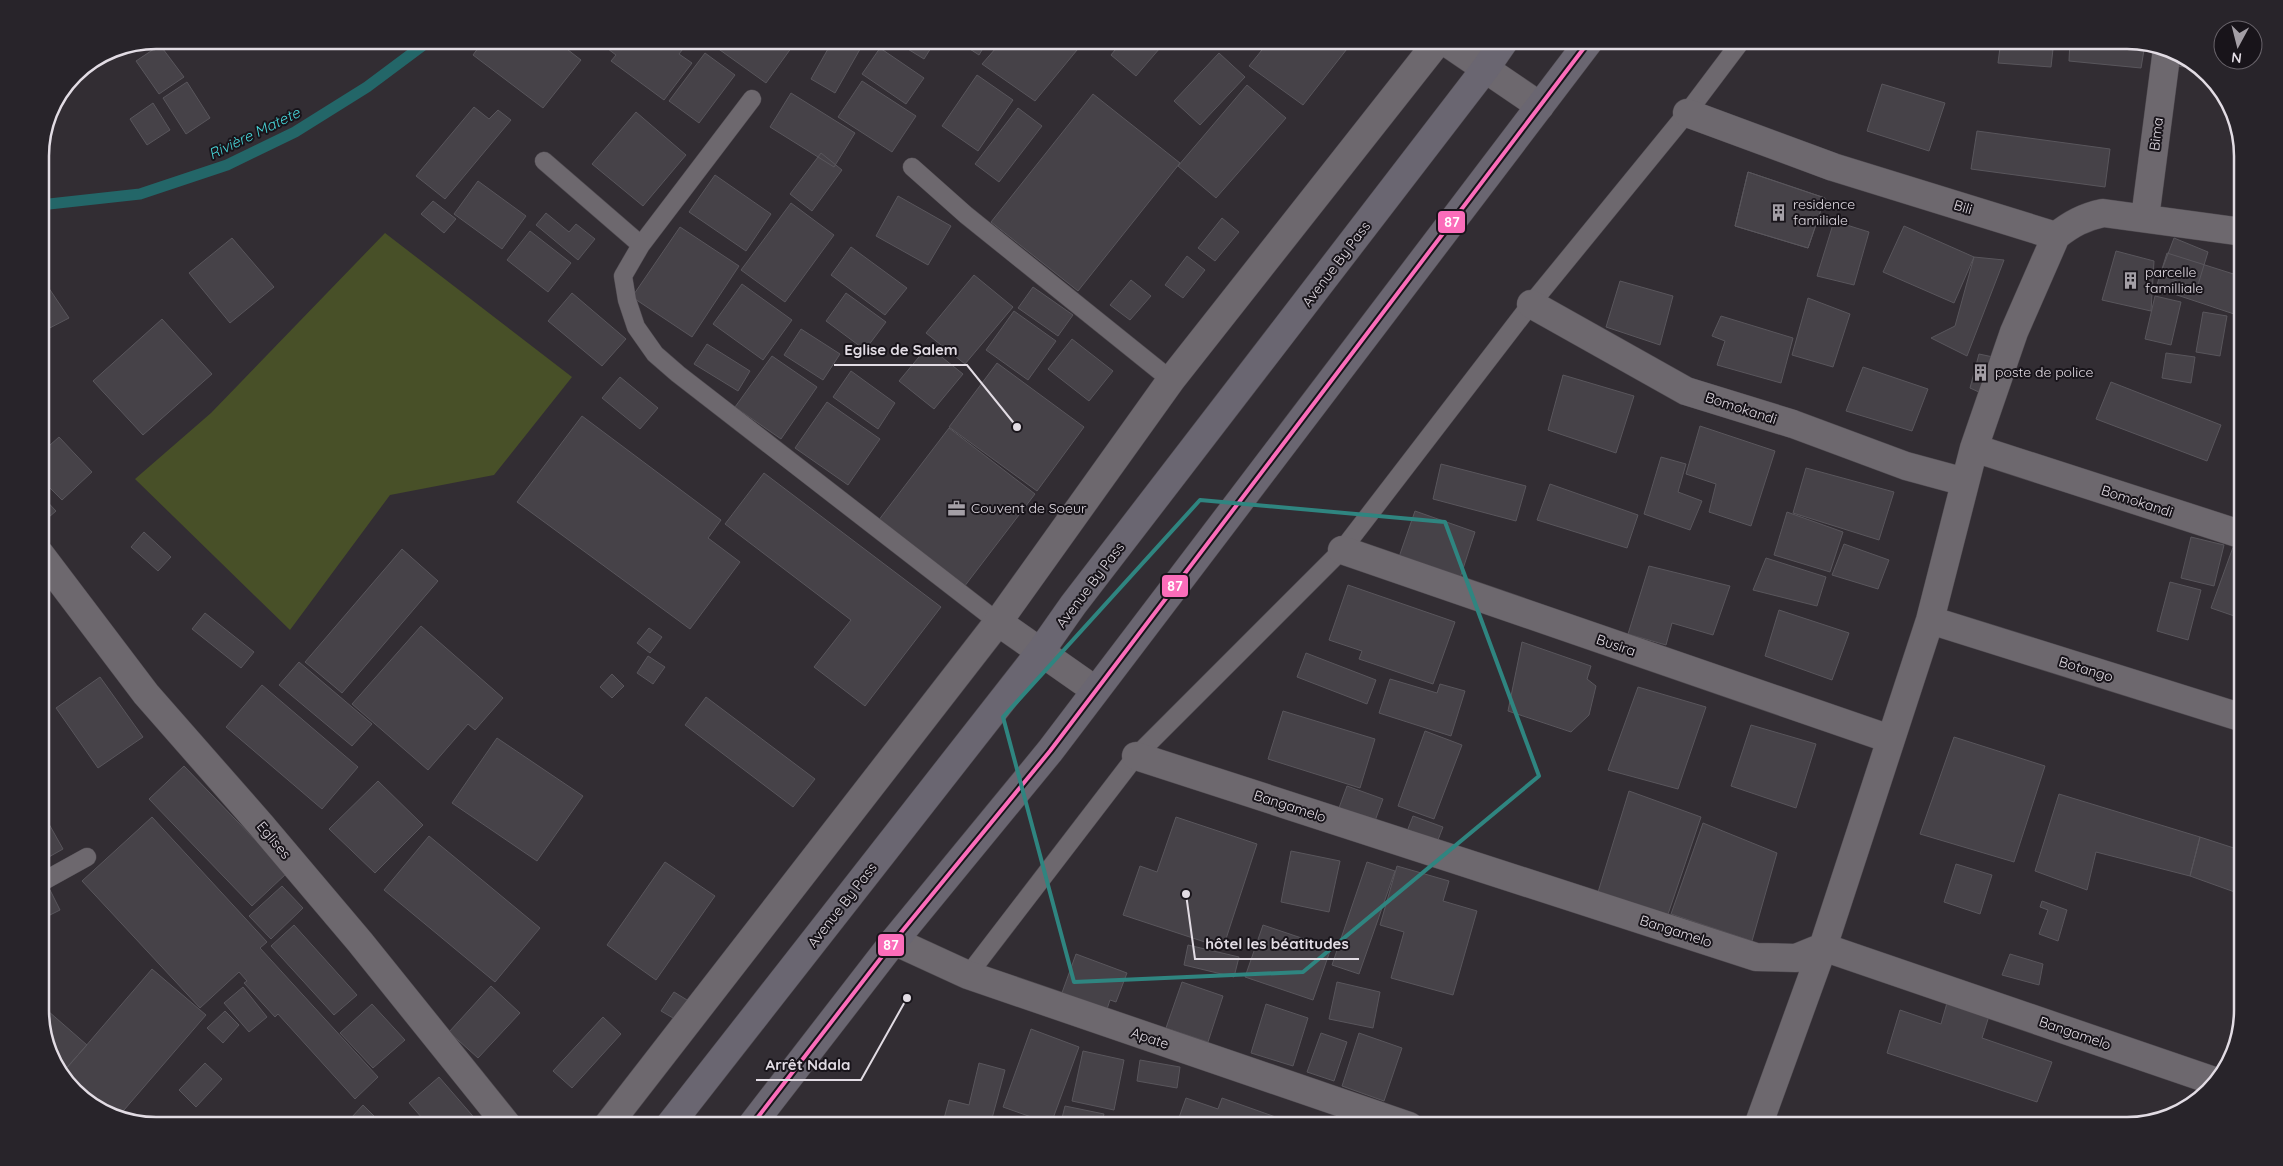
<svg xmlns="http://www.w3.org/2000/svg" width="2283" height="1166" viewBox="0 0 2283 1166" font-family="Quicksand,sans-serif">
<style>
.green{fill:#485028}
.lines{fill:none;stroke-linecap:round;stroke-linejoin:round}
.stream{stroke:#236668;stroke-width:11}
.building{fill:#464248;stroke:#59565c}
.service-casing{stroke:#4e494f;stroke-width:19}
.minor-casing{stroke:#4e494f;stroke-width:29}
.trunk-casing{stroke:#4e494f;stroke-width:29}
.service{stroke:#6d686e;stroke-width:18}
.minor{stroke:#6d686e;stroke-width:28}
.trunk{stroke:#6a6671;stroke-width:28}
.bus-1-casing{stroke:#18141a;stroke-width:8}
.bus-1{stroke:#fb6dba;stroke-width:4}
.marked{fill:none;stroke:#2f8580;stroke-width:4;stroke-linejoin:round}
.labels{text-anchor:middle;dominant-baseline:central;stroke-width:4;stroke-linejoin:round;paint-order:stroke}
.street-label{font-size:14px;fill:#e2dce4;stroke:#18141a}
.poi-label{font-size:14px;fill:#e2dce4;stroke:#18141a;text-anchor:start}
.water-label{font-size:15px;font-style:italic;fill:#48d6d9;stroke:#18141a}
.rim{fill:none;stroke:#e2dce4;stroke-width:2.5}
.leader{fill:none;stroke:#e2dce4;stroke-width:2}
.callout-dot{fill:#e2dce4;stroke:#18141a;stroke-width:2}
.callout-label{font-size:15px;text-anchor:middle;font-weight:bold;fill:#e2dce4;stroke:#18141a;stroke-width:4;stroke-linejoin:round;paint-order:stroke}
.line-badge{stroke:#18141a;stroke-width:2}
.badge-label{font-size:14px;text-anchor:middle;font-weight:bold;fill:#fff}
</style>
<rect width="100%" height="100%" fill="#322d33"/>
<!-- green -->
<path class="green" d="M385,233L572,377L494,475L390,495L290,630L135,479L211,413Z"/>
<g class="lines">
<!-- stream -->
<path class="stream" d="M40,205L140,194L227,165L295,132L367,87L430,40"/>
</g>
<!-- building -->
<path class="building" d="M484,40H568L563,46L581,60L543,108L473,55Z
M596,40H688L689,41L679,54L692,63L664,100L611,61L616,55Z
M706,40H797L766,83Z
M833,40H857L863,44L835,93L811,79Z
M893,40H936L924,59Z
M956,40H988L979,55Z
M1003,40H1077L1082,44L1035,101L982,64Z
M1123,40H1149L1160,48L1136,76L1111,55Z
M1270,40H1354L1303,105L1249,66Z
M2001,40H2054L2051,67L1998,63Z
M2070,40H2127L2145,44L2141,68L2069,61Z
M160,45L184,77L159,94L136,61Z
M880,48L924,78L906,104L862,74Z
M2178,52L2196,68L2174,66Z
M705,53L735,75L699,123L669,101Z
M1219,53L1245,77L1200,125L1174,101Z
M977,75L1013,100L978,151L942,126Z
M862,81L916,116L892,152L838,117Z
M187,82L210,118L186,134L163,98Z
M1882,84L1945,103L1929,151L1867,131Z
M1247,85L1286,118L1216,198L1178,166Z
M791,93L855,133L834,167L770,127Z
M1093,94L1180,163L1078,291L991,222Z
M153,103L170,130L147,145L130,119Z
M474,107L489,119L498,110L511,120L445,199L416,176Z
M1018,108L1042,126L999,182L975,164Z
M636,112L686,155L643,206L592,164Z
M1977,131L2110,149L2105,187L1971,169Z
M821,153L842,170L812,211L790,194Z
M1748,172L1825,198L1808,248L1735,226Z
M1748,172L1825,198L1808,248L1735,226Z
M715,175L771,214L746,251L689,212Z
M478,181L526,216L502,249L454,214Z
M898,196L951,226L928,265L876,236Z
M433,201L456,219L444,233L421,214Z
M791,203L834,235L785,302L741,270Z
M546,213L569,232L576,224L595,239L578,260L536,225Z
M1222,218L1239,232L1215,261L1198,248Z
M1834,221L1869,232L1854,285L1817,276Z
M1904,226L1974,257L1954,303L1883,272Z
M680,227L739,266L692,337L632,297Z
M530,231L571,263L548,292L507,260Z
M232,238L274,287L230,323L189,273Z
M2174,238L2208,252L2197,288L2160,275Z
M851,247L907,288L885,315L831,275Z
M2116,251L2154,261L2151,311L2102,300Z
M2167,253L2243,277V289L2234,314L2156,288Z
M1187,256L1205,270L1183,298L1165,285Z
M1974,257L2004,260L1967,356L1931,338L1955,326Z
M40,275L69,318L40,333Z
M974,275L1013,307L965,364L926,333Z
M1131,280L1151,296L1130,320L1110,305Z
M1620,281L1673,296L1660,345L1606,327Z
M742,284L792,320L763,360L713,324Z
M1033,287L1073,315L1058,336L1018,308Z
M572,293L626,339L602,366L548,321Z
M846,293L886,322L865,350L826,321Z
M2155,296L2181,302L2171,345L2145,339Z
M1808,298L1850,314L1833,367L1792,355Z
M1014,311L1056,341L1028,380L986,350Z
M2203,312L2227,316L2220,356L2196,352Z
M1721,316L1793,338L1781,383L1717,365L1725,341L1712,336Z
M162,319L212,374L143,435L93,381Z
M801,329L840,354L823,380L784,355Z
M1072,339L1113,371L1089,401L1048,369Z
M707,344L750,371L738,391L694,364Z
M928,346L963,374L934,409L899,381Z
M2166,353L2195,357L2191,383L2162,378Z
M1979,354L1993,357L1981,393L1970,388Z
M772,356L817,387L781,439L735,407Z
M997,363L1084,427L1037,491L949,427Z
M1863,367L1928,389L1912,431L1846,411Z
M851,371L895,403L878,429L833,397Z
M1563,375L1634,396L1616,453L1548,430Z
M620,377L658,408L640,429L602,398Z
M2111,382L2221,425L2207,461L2096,419Z
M827,402L880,439L848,485L795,448Z
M582,416L721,520L708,538L740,562L690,629L517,502Z
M1700,426L1775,451L1751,526L1709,512L1716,484L1686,474Z
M949,428L1035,494L964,587L878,521Z
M59,437L92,472L62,500L40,478V454Z
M1661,457L1686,464L1678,492L1702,501L1690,530L1644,514Z
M1441,464L1526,486L1516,521L1433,499Z
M1806,468L1894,492L1879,540L1793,513Z
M764,473L941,607L865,706L814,667L851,620L725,524Z
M1550,484L1638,515L1627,548L1537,520Z
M40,494L56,511L42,523L40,521Z
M1415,511L1475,532L1460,578L1399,557Z
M1787,512L1843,532L1830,572L1774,555Z
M144,532L171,557L158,571L131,547Z
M2191,537L2224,545L2214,586L2181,578Z
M2236,539L2243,542V619L2211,608Z
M1844,544L1889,560L1878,589L1832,575Z
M402,549L438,581L342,693L305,662Z
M1766,558L1826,577L1817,606L1753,590Z
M1649,566L1730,586L1713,635L1672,623L1666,645L1628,634Z
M2170,582L2201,590L2188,640L2157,631Z
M1348,585L1455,622L1433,684L1359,659L1362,651L1329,640Z
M1779,610L1849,633L1832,680L1765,656Z
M205,613L254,652L241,668L192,629Z
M421,626L503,698L475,730L468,724L428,770L352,704Z
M649,628L662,637L650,653L637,643Z
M1522,642L1591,666L1587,679L1596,686L1589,715L1571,732L1508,711Z
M1306,653L1376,680L1367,704L1297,677Z
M648,656L665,667L653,684L637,673Z
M299,662L372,724L352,746L279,685Z
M612,674L624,686L612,698L600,687Z
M100,677L143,737L98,768L56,708Z
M1390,679L1437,693L1440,684L1465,691L1451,736L1379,713Z
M262,685L358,767L322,809L226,727Z
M1638,687L1706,707L1678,789L1608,770Z
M706,697L815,779L793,807L685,725Z
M1283,711L1375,739L1360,788L1268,759Z
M1751,725L1816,744L1796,808L1731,786Z
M1425,731L1462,745L1434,819L1398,806Z
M1954,737L2045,766L2014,862L1920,834Z
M497,738L583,796L537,861L452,803Z
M184,766L287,873L252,906L149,799Z
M378,781L423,825L375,873L329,829Z
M1347,786L1383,799L1372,829L1336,816Z
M1629,791L1701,817L1664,926L1595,902Z
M2059,794L2200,837L2190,876L2096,852L2087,890L2035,871Z
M40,808L63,849L40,862Z
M1413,816L1443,827L1436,845L1406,834Z
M152,817L267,942L260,948L378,1077L355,1099L278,1014L275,1017L244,983L247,981L239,972L200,1008L82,881Z
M1176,817L1257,844L1223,948L1123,915L1140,866L1157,872Z
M1703,823L1777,853L1752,941L1671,914Z
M429,836L540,928L495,982L384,890Z
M2200,837L2243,851V895L2190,876Z
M1291,851L1340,861L1329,912L1281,902Z
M665,862L715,896L656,980L607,945Z
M1367,862L1395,871L1359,974L1332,965Z
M1956,864L1992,875L1980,914L1944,902Z
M1397,866L1449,881L1443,901L1477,911L1453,995L1391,978L1404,932L1380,925Z
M282,886L303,908L271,939L249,916Z
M50,890L60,910L40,920V895Z
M2042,901L2067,910L2058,941L2039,934L2048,910L2040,907Z
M294,925L357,995L334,1015L271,946Z
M1263,925L1331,948L1313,1000L1245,977Z
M1188,945L1239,957L1234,977L1184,965Z
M1076,954L1127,973L1116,1002L1110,1000L1104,1018L1059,1001Z
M2010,954L2043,964L2039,985L2002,975Z
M152,969L206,1015L118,1117L105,1114L60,1076Z
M1182,982L1223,996L1208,1042L1166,1028Z
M1337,982L1380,992L1373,1028L1329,1019Z
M491,986L520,1013L478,1058L449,1032Z
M243,987L267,1017L249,1032L224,1003Z
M674,992L692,1003L680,1022L661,1011Z
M1947,1003L1989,1016L1982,1038L2052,1062L2037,1102L1887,1053L1900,1010L1941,1024Z
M40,1004L87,1045L60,1075L40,1018Z
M372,1004L405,1040L373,1068L340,1033Z
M1266,1004L1308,1018L1293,1066L1251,1053Z
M225,1011L239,1025L223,1043L207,1028Z
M603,1017L621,1034L572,1088L553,1071Z
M1031,1029L1079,1047L1051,1124L1003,1107Z
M1321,1033L1347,1042L1334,1081L1307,1072Z
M1359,1033L1402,1048L1384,1101L1342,1086Z
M1083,1051L1124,1060L1114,1110L1072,1101Z
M1140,1060L1180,1067L1177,1088L1137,1081Z
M205,1063L222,1079L196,1107L179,1090Z
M979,1063L1005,1070L990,1126H942L949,1100L969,1105Z
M439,1077L478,1122L473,1126H429L409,1103Z
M1186,1098L1218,1109L1222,1098L1284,1120L1282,1126H1176Z
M363,1105L384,1126H359L351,1118Z
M1065,1106L1104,1114L1101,1126H1060Z"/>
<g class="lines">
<defs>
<path id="service" d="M752,99L641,245L623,276L627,300L636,327L655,354L678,374L998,622
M544,161L641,245
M912,167L966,215L1171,380
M40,883L87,857
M968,975L1136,756L1342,550L1531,304L1687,113L1742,40"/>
<path id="minor" d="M1443,40L1540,106
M1687,113L1833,167L2056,236C2071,224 2084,217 2103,213L2243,232
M2145,218L2167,49
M1531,304L1686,391L1793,424L1906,466L1965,482
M1974,448L2243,535
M1342,550L1890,739
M40,554L146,694L261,825L360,942L508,1126
M1930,620L2243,718
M998,622L1095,690
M1136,756L1756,957L1796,958L1823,947L2214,1081
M894,941L968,975L1409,1126
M607,1126L998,622L1171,380L1439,40
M1758,1126L1823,947L1930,620L1974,448L2014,332L2056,236"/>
<path id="trunk" d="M669,1126L1040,652L1073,605L1485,69L1505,40
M751,1126L894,941L1050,751L1590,40"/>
</defs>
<!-- service casing -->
<use href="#service" class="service-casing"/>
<!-- minor casing -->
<use href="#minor" class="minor-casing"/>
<!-- trunk casing -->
<use href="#trunk" class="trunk-casing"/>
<!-- service -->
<use href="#service" class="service"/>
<!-- minor -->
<use href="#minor" class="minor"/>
<!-- trunk -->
<use href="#trunk" class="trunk"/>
<defs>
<path id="bus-1" d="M751,1126L894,941L1050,751L1590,40"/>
</defs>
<!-- bus-1 casing -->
<use href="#bus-1" class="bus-1-casing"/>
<!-- bus-1 -->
<use href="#bus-1" class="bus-1"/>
</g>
<!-- marked area -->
<path class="marked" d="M1200,500L1445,522L1539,776L1303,972L1074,982L1003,717Z"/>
<!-- icons -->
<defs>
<symbol id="building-bare" viewBox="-9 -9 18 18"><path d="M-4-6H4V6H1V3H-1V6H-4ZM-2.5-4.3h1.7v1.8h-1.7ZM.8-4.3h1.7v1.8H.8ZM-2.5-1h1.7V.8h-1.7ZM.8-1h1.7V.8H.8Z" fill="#a49fa6" stroke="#18141a" stroke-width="2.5" paint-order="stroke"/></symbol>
<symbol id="office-bare" viewBox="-9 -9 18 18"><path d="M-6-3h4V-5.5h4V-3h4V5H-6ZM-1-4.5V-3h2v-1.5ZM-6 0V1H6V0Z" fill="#a49fa6" stroke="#18141a" stroke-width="2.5" paint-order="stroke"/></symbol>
</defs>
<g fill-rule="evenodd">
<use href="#building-bare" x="1766" y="200" width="25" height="25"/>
<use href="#building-bare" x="2118" y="268" width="25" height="25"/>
<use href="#building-bare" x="1968" y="360" width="25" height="25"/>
<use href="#office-bare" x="944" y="496" width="25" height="25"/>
</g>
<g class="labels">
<!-- street labels -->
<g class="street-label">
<text transform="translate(2156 134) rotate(-83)">Bima</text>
<text transform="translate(1963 207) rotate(17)">Bili</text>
<text transform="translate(1336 264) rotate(-53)">Avenue By Pass</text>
<text transform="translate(1741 408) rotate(18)">Bomokandi</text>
<text transform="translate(2137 501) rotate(18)">Bomokandi</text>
<text transform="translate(1090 585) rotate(-53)">Avenue By Pass</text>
<text transform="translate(1616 645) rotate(19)">Busira</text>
<text transform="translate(2086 669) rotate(17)">Botango</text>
<text transform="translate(1290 806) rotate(18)">Bangamelo</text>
<text transform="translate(274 840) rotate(50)">Eglises</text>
<text transform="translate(842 905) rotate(-52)">Avenue By Pass</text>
<text transform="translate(1676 931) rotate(18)">Bangamelo</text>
<text transform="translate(2075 1033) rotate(19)">Bangamelo</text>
<text transform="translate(1150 1038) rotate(19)">Apate</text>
</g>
<!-- poi labels -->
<g class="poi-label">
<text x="1793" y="204">residence<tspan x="1793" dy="16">familiale</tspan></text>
<text x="2145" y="272">parcelle<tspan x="2145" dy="16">familliale</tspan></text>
<text x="1995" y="372">poste de police</text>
<text x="971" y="508">Couvent de Soeur</text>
</g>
<!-- water labels -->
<g class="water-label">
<text transform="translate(254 133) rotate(-26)">Rivière Matete</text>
</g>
</g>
<!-- crop -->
<path d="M0 0H2283V1166H0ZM156 49H2127A107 107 0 0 1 2234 156V1010A107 107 0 0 1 2127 1117H156A107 107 0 0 1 49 1010V156A107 107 0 0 1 156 49Z" fill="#28242a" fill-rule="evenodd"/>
<path class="rim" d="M156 49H2127A107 107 0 0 1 2234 156V1010A107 107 0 0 1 2127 1117H156A107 107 0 0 1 49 1010V156A107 107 0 0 1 156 49Z"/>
<!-- callouts -->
<path class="leader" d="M1017 427L967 365H834M1186 894L1195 959H1359M907 998L861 1080H756"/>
<g class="callout-dot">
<circle cx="1017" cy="427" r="5"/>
<circle cx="1186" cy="894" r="5"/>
<circle cx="907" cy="998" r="5"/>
</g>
<g class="callout-label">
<text x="901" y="355">Eglise de Salem</text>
<text x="1277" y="949">hôtel les béatitudes</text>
<text x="808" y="1070">Arrêt Ndala</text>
</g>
<g class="line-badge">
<rect x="1437" y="210" width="29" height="24" rx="5" fill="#fb6dba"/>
<rect x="1161" y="574" width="28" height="24" rx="5" fill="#fb6dba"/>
<rect x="877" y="933" width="28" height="24" rx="5" fill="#fb6dba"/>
</g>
<g class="badge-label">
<text x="1452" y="227">87</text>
<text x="1175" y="591">87</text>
<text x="891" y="950">87</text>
</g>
<!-- north arrow -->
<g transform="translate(2238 45) rotate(187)"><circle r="24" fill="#18141a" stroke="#69646b"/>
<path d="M0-4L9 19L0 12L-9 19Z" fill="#a49fa6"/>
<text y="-8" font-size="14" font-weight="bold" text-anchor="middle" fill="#e2dce4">N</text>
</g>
</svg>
